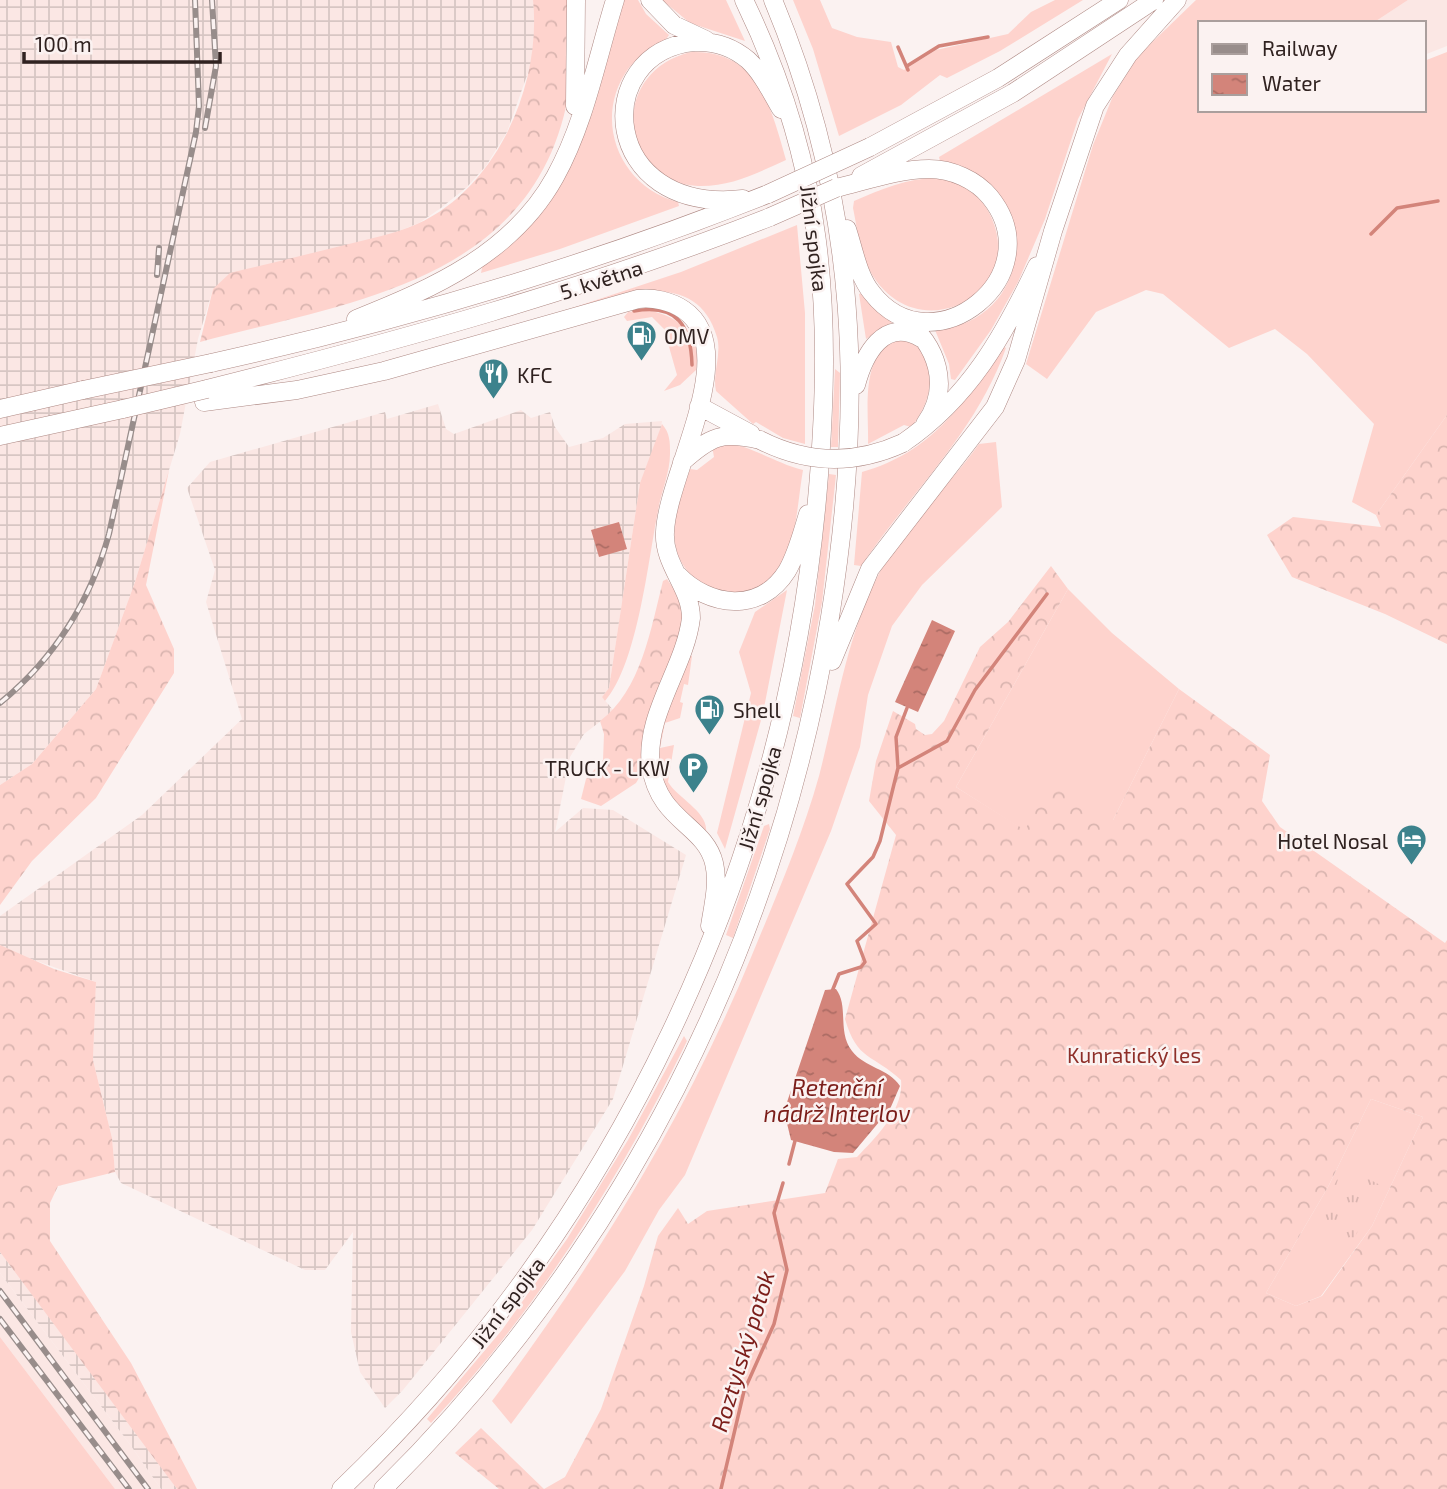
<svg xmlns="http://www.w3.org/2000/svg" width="1447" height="1489" viewBox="0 0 1447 1489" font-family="'Exo 2',sans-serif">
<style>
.built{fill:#fbe7e4}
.industrial{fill:url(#industrial-grid)}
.grass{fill:#fed3cd}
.forest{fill:url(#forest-crowns);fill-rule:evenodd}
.park{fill:url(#park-tufts)}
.water{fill:url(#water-ripples)}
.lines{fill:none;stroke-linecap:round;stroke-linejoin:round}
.stream{stroke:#d3847a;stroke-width:3.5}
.trunk-casing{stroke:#ae8984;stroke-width:19}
.trunk{stroke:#fff;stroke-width:18}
.rail-casing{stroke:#988d8b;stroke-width:6}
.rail{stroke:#fbf2f1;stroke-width:3.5;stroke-dasharray:10;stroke-linecap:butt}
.trunk-bridge-casing{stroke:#ae8984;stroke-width:19;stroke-linecap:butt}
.trunk-bridge{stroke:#fff;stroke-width:18}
.labels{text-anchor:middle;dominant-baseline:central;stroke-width:5;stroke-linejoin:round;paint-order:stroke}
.street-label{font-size:21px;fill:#302220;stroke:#fbf2f1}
.poi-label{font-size:21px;fill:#302220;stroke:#fbf2f1;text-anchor:start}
.park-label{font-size:21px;fill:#8e2f29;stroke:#fbf2f1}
.water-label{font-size:23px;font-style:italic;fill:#7b1d19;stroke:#fbf2f1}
</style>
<defs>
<pattern id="industrial-grid" width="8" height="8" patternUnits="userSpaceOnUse" patternTransform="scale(1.75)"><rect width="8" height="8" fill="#fbe7e4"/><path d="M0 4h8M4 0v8" fill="none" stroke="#d7c6c3"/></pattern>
<pattern id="forest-crowns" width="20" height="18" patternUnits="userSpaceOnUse" patternTransform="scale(1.75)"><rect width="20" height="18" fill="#fed3cd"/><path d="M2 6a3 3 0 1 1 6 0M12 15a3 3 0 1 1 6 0" fill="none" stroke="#dab5b0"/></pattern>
<pattern id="park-tufts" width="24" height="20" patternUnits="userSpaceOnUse" patternTransform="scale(1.75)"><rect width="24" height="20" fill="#fed3cd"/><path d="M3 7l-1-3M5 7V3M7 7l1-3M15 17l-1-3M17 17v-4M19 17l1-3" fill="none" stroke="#dab5b0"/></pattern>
<pattern id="water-ripples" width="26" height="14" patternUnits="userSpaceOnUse" patternTransform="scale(1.75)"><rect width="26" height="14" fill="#d3847a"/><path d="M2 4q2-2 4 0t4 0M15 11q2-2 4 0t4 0" fill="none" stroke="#ac6c64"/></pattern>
</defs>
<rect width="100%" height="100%" fill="#fbf2f1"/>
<!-- built -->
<path class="built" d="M1408,0H1447V46L1424,55V23H1373Z
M0,1273L129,1443L161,1489H115L0,1337Z"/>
<!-- industrial -->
<path class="industrial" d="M0,0H533L536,28L531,64L507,132L486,166L467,187L441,208L419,223L391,234L213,289L198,339L180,434L135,582L96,689L32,764L0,785Z
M438,404L446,429L454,434L521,410L531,418L550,412L555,427L569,447L603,438L625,424L662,421L660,435L640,483L609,688L602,697L614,711L584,734L570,757L555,832L583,808L613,810L686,855L613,1099L532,1230L403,1390L385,1408L360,1372L351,1332L353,1232L325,1270H305L121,1183L115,1172L112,1138L93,1060L96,982L3,949L0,945V916L142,815L242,719L206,602L215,570L187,488L210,462L385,412L387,419Z
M0,1252L144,1442L177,1489H161L129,1443L0,1273Z"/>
<!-- grass -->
<path class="grass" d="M624,0H638L646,14L669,35C663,46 638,55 628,69C592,120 620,187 678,202L679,206L560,249L481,273L483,263L523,231Z
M662,0H726L745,41L690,23Z
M793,0H820L832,28L857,37L891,42L898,67L904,70L936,50L1008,34L1031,12L1055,0H1083L1000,51L947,78L940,75L901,105L839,136L813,49Z
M1196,0H1408L1373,23H1200V110H1424V61L1447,52V415L1376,515L1352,502L1374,424L1307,354L1275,329L1229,348L1163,294L1146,290L1096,312L1047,379L1026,364L1093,145L1113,96L1138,56Z
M691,52C758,50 771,107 786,160C757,173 730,187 698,186C619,183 607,72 691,52Z
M1112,54L1078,119L1045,219L1018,282L991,330L955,380L951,379L949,364L935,330C1039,322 1045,178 940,161L939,157Z
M940,178C964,184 983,196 992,219C1026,298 909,354 867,265C859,248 857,227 853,208L854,201C882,189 909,177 940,178Z
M797,225L805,313V444L783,438L756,422L753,424L716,391C712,373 722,355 717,337C694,259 603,302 552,317L551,315L681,272Z
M862,293L872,307L894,321L866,339L859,294Z
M646,310C678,315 703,335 696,370L680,385L664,391L677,375L664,329L652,317L627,321L624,317L628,312Z
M899,340C945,346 933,403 911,427L904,425L868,444C869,411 859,351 899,340Z
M1004,347L1006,348C976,433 910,493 861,566L854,565L862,472C933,452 963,403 1004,347Z
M835,369L840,373L838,447H831Z
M662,424C670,433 670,442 670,454C670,473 661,492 658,511C648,560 638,663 605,701L602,697L609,688L640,483Z
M996,442L1002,507L922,585L892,626L868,695L860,747L831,831L685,1175L659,1210L625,1271L511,1424L492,1401C596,1262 686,1116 752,955C776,897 802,837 819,776C837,707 847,632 882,568C906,525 950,485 979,444Z
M729,443C755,448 776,463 803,470C797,504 797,546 776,573C745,613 680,589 675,542C672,518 683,491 690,469L697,470L714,457L712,446Z
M829,474L836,475L822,602L800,718L793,716L815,605Z
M1068,589L1112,633L1179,689L1113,820L1025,831L956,787Z
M787,590L763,713L725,849L717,833L751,693L739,652L755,612Z
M687,654L692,656L688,685L684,684L680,702L683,703L680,718L665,723L660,748L674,745L668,782C678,799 713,814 705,836C695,826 682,817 673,806C639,761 671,700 687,654Z
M769,824L770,829L733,938L726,935L764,826Z
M684,1036L687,1041C620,1179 536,1311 431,1423L427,1419L502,1330L567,1239L628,1140Z
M1371,1099L1423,1117L1372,1226L1321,1296L1296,1306L1266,1293L1328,1187Z
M0,1337L115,1489H0Z"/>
<!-- forest -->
<path class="forest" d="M533,0H571C571,27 574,58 570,85C541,281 353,301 200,342L213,289L230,273C269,264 307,254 345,245C369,239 394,234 417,224C497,188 542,84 533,0Z
M1447,415V644L1385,614L1292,577L1267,535L1293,517L1381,527L1376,515Z
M169,470L146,585L174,649V673L96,798L32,861L0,905V785L32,764L96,689L135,582Z
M1051,566L1068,589L956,787L1025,830L1049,785L1113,820L1179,689L1270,755L1262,801L1280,827L1445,943L1447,940V1489H499L455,1453L481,1428L544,1489L565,1477L601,1409L644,1286L658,1236L678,1208L688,1224L707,1211L825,1193L838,1159L857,1157C876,1137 904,1110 901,1080C873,1054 857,1061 845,1019L896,835L869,801L876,761L893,711L915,724L916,729L925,735L932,734L944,721L980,647L1008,622ZM1371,1099L1423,1117L1372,1226L1322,1296L1296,1306L1266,1293L1328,1187Z
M667,579L680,598L685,615L643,771L636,783L601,806L581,799L586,779L603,760L604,734L600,721C641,691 651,628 663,581Z
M0,945L54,969L96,982L93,1060L112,1138L115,1172L58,1186L50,1203V1241L131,1363L197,1489H177L0,1252Z"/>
<!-- park -->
<path class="park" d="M1344,1166L1382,1186L1352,1242L1315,1223Z"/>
<!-- water -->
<path class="water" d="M619,522L627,549L599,557L591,530Z
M932,620L955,631L918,712L895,702Z
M836,989C849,1006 837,1032 852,1051C865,1068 888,1068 900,1086L890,1109L853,1153L834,1152L791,1140L784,1111L825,990Z"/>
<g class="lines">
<!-- stream -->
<path class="stream" d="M898,47L908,70
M907,66L939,46L988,37
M1371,234L1397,208L1438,201
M634,311C678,303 691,327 692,365
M898,768L947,741L975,690L1047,594
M831,994L839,974L861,967L865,962L857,941L876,924L847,884L873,857L880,841L898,768L896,737L907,708
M789,1164L796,1137
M721,1489L744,1391L774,1324L787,1270L774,1213L783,1183"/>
<defs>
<path id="trunk" d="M650,0L674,25L706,40
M575,106L576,0
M870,147L998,78L1119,0
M861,176L1013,93L1154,0
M836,188C865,181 899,169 929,169C952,169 976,180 990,197C1053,275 933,371 872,293C858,276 854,250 847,229
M743,199C599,215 590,52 694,42C714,41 733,47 748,60C762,73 771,92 781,109
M903,318C937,345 952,386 925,424
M356,319C434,288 513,253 555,177C585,123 597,58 615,0
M211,363C401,321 587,266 768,194
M856,385C864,355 884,316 921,338
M207,389C398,341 587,289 770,217
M204,402L297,390L384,371L638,299C653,297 671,301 684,310C743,351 667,474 665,532C663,565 691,587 691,618C685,668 644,715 651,767C659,821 705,825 714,863C719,883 713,906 710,926
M699,406L751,434
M0,409L83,390
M0,436L123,409
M903,443C969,398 1003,337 1037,266
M682,462C711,436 722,431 760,440
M678,575C709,607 760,614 787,571C797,554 802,533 808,514
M832,661L870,569L995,407L1016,360L1053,231L1095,106L1128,55L1177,0
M341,1489C616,1226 786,868 818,488C833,308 824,165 744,0
M383,1489C621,1254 777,947 830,617C865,402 858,203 773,0"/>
</defs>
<!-- trunk casing -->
<use href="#trunk" class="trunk-casing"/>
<!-- trunk -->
<use href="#trunk" class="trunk"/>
<defs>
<path id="rail" d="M205,128L216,66L212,0
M157,275L159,248
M0,703C55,658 90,602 109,534L196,132L199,106L195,0
M0,1291L148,1489
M0,1319L129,1489"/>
</defs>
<!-- rail casing -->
<use href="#rail" class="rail-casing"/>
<!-- rail -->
<use href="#rail" class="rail"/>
<defs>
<path id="trunk-bridge" d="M768,194L870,147
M770,217L836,188
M83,390L211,363
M123,409L207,389
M760,440C807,464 855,465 903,443"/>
</defs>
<!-- trunk-bridge casing -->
<use href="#trunk-bridge" class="trunk-bridge-casing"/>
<!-- trunk-bridge -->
<use href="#trunk-bridge" class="trunk-bridge"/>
</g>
<!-- icons -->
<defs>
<symbol id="fuel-pin" viewBox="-11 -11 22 30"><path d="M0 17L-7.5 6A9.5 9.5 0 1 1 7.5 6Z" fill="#3c828c" stroke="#fbf2f1"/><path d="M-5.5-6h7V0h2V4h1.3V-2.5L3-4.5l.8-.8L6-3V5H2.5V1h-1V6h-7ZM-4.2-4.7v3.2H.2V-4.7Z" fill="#fff"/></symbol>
<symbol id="restaurant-pin" viewBox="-11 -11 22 30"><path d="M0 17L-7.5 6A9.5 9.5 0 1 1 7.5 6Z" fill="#3c828c" stroke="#fbf2f1"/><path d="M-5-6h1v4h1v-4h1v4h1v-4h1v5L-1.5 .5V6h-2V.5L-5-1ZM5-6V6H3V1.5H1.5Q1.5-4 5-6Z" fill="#fff"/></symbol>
<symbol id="parking-pin" viewBox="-11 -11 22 30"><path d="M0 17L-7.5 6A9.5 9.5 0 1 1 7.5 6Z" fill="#3c828c" stroke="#fbf2f1"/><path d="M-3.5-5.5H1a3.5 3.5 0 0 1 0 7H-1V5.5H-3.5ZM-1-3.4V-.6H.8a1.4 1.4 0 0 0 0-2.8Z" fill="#fff"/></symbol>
<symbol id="hotel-pin" viewBox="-11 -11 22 30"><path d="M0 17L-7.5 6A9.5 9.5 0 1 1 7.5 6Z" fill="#3c828c" stroke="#fbf2f1"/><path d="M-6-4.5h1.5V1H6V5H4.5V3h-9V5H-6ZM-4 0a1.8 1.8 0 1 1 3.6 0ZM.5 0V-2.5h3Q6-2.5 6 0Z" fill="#fff"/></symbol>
</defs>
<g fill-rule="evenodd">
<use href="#fuel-pin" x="624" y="318" width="35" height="47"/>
<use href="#restaurant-pin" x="476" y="356" width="35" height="47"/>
<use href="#fuel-pin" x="692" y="692" width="35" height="47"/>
<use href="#parking-pin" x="676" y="750" width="35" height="47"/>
<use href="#hotel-pin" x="1394" y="822" width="35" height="47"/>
</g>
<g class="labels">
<!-- street labels -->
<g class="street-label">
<text transform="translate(815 238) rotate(83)">Jižní spojka</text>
<text transform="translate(601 279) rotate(-18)">5. května</text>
<text transform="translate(759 798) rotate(-74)">Jižní spojka</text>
<text transform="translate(507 1302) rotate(-53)">Jižní spojka</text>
</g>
<!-- poi labels -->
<g class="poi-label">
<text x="664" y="335">OMV</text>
<text x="517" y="374">KFC</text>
<text x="733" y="709">Shell</text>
<text x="670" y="767" text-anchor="end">TRUCK - LKW</text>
<text x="1388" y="840" text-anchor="end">Hotel Nosal</text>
</g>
<!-- park labels -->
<g class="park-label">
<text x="1134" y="1054">Kunratický les</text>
</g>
<!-- water labels -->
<g class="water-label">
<text x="837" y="1087">Retenční<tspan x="837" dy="26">nádrž Interlov</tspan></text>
<text transform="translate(742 1351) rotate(-73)">Roztylský potok</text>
</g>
</g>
<!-- legend -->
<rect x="1198" y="21" width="228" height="91" fill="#fbf2f1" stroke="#aa9f9d" stroke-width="2"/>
<rect x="1212" y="44" width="35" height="10" fill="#988d8b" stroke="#aa9f9d" stroke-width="2"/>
<text x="1262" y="56" font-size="21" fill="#302220">Railway</text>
<rect x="1212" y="74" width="35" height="21" fill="url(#water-ripples)" stroke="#aa9f9d" stroke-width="2"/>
<text x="1262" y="91" font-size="21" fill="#302220">Water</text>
<!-- scale -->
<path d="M24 52v10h196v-10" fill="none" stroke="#302220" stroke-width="3.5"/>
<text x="35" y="52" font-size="21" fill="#302220" stroke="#fbf2f1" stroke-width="5" paint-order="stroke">100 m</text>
</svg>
